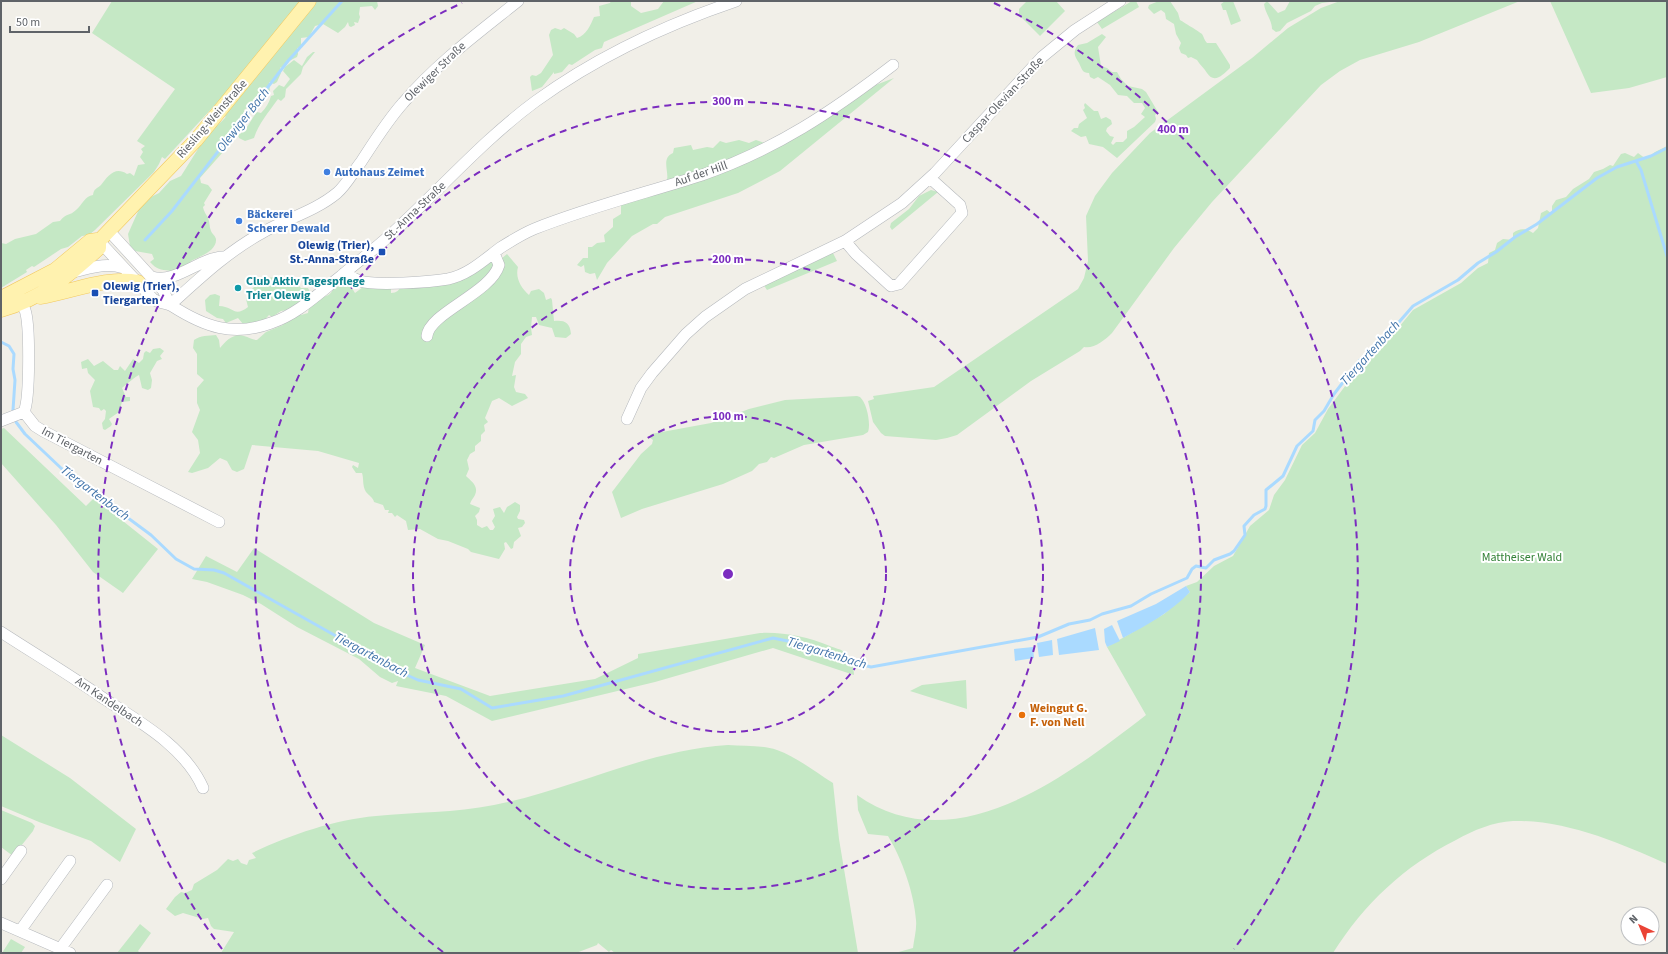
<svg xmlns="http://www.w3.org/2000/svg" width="1668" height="954" viewBox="0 0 1668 954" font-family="'Source Sans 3',sans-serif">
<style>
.green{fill:#c5e8c5}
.water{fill:#aadaff}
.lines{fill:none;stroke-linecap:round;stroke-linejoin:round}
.stream{stroke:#aadaff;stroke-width:3}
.minor-casing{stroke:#b5b8bc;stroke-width:12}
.major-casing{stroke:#f2c960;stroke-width:15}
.minor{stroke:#fff;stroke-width:11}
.major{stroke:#fff2af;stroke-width:14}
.ring{fill:none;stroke:#7b2cbf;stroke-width:2;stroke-dasharray:7 5}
.shop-dot{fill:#3f7fe0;stroke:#fff;stroke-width:1.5}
.transit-dot{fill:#1a4fb4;stroke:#fff;stroke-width:1.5}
.culture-dot{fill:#0f9aa8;stroke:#fff;stroke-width:1.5}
.food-dot{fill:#e8710a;stroke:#fff;stroke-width:1.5}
.labels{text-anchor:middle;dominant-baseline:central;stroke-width:4;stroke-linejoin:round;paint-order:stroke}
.street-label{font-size:12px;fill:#5f6368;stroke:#fff}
.shop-label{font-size:12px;font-weight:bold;fill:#366cbe;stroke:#fff;text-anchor:start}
.transit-label{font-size:12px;font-weight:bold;fill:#164399;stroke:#fff;text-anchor:end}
.culture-label{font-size:12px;font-weight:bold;fill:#0d838f;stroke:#fff;text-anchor:start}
.park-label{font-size:12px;fill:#348238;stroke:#fff}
.food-label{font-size:12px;font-weight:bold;fill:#c56008;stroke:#fff;text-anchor:start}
.water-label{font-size:13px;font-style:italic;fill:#4174aa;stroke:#fff}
.centre{fill:#7b2cbf;stroke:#fff;stroke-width:2}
.ring-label{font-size:12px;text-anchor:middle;font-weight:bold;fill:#7b2cbf;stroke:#fff;stroke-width:4;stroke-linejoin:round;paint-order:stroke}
</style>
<rect width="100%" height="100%" fill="#f1efe8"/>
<!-- green -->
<path class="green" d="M112,1H301L238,80L165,159L162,157L159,164L154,172L95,230L89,235L82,236L68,247L61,249L34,267L32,266L26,270L27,272L1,288V243L6,244L15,239L36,234L53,222L60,221C66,213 70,216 76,210C82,205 85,196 93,195C94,188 97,189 101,185C108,176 115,166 127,174L130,173L134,176L138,165L145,164L140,157L143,152L141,149L145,146L137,141L175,89L92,33Z
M313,1H377L378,6L375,10L372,6L360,7L359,14L360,17L358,23L354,22L355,25L351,27L349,26L348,22L345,27L338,33L323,24L315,26L309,37L301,38V44L303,47L297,48L298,54L297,57L289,61L287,60L286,64L280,68L281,73L277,82L274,84L269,82L270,92L268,95L264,92L262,96H256L258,101L254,107L250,106L244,110L245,117L241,125L236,129L223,152L200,178L201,183L208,185L212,190L204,203L205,205L203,207C204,212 206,214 208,218C210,222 209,227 211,231C212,234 215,235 216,239C217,251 199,257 191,261L188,266L170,273V271C160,269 157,270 150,262L154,259L152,254L135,251L130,246L128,234L140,207L151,197L159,193L170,181L181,176L198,149C199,135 216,128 224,119C227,116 224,118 226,113C231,102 236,107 240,91L247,88V82L255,72L262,70L277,51L278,48Z
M611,1H631V6L641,13L658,9L664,1H698L604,42L602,48L595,50L572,65L569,64L562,72L554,74V72L542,87L532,91L530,77L532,75L536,76L541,73L553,55L549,35L551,30L555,28L561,30L564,28L574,34L577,38C586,36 591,24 594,17L600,16L599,6L610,3Z
M1027,1H1056L1065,11L1040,36L1019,15V9Z
M1132,1H1136L1139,7L1102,29L1097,22Z
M1159,1H1170L1178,13L1180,20C1183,22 1200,32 1202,34C1204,37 1204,40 1207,43H1216L1230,65V68C1223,75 1214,84 1207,73C1204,68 1200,65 1197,60L1191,57L1188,58L1186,55L1181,53L1179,48L1181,43L1176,34L1174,24L1166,19L1165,13L1161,10L1154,14L1148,8L1149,5Z
M1225,1H1233L1241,21L1231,25L1226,10H1223L1221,4Z
M1267,1L1278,13L1285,10L1290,1H1337L1322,3L1315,6L1311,11L1287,23L1280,31L1276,32L1272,29C1272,20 1265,13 1264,4Z
M1340,1H1520L1419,42L1360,60L1340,71L1321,85L1212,202L1174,248L1112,333C1105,340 1094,349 1084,347L1080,351L1031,381L957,435L947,438L936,440L885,436L881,433L873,422L868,401L874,399L873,396L934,387L1078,289L1084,278L1088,261L1086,216L1095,196L1112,173L1150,133L1252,58L1288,28L1321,8Z
M1550,1H1667V77L1629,88L1591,93Z
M1102,34L1106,37L1098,47L1101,66L1107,68L1112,72H1117L1121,79L1128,86L1142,89L1146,92L1158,112L1155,115L1156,119L1155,122L1117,158L1103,147L1089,144L1086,136L1081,137L1071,131L1074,128H1078L1079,124L1087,118L1083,110L1085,108L1084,105L1085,103L1094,111H1098L1101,119L1106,117L1111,120L1112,124L1107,128L1106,131L1110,136L1114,137L1111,143L1113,145L1116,142H1123L1127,138V131L1134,127L1145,117L1141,114L1145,108L1142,103H1134L1127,96L1118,95L1110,85L1098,77L1094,79L1090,77L1089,73C1082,73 1082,69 1079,63C1075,56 1072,53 1078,45L1087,43Z
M313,52H315L303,67L301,74L286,89L285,97L281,101L278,99C268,113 259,123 254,138L245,141L239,138L238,135C248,130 250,120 257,112L261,113C266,108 269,103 271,96L274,95L273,91L279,85L284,87L290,79L283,71L285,67L294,60L302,66L307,57Z
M894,78L780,171L738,193L665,217L657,224H653L632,236L607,263L597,280L595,273L590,274L585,272L584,265L581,267L577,265L583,258H588V247H592L597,243L605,242L604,235L613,227V219L621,214V204L667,180C669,171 661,158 673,153L674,148L691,145L693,150L707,147L713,148L720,141L726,143L739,140L749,143L756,140L765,143L873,86Z
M1667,146V864C1619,843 1567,820 1513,821C1493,822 1474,830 1456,840C1404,866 1364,904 1333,953H895L913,948C914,939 917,929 916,920C914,893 902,859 888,836L868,834L858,810L857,795C955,864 1068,775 1146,715L1107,647L1164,614L1190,592L1186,586L1197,582L1214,566L1233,556L1250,526L1269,510L1274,495L1285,480L1302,445L1315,433L1328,409L1360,366L1385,344L1413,310L1461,283L1478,268L1488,263L1489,253L1495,250L1497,243L1503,239L1513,240V233C1520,228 1525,228 1533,233L1538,228L1541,213L1547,210L1552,214V206L1556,200L1566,197L1573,189L1589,179L1594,172L1603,169L1610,165L1613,166L1621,154L1625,153L1634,157L1638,153L1646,159L1655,152Z
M931,190L938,192L892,230L890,227L891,223L909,209L919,196Z
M833,253L837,261L767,290L763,284Z
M507,254L518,267C515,278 521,288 529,295L531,291L539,289L544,293L546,300L551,298L552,300L554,321C564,320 570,322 571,334L566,338L555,337L552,328L539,325L536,317H532L531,328L532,335L526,337L521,344V354L515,362L512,376L516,375L514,387L516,392L525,394L528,398L512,406L499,398L492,401L485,418L488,422L484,425L485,431L481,435V441L475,446V451L470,454L467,460L469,469L466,476C471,481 479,486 475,495C473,499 471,500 470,504L480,508L479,512L475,516L477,520V525L482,528L487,526L490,530H493L495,527L492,521L495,516L493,509L500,507L504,513L507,507L515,502L520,505V511L517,517L518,519L524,520L525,523L522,527L518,528L521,536L514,542L513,548L511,549L506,542L504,543L505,549L499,559L471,552L468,549L448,541L438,539L420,529L408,530L406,521L397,515L395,517L392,513H388L389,510H385L383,505L374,502C373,497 369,496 366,492C362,485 364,479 362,473H356L352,467L353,465L358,468L359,463L318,451L252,445L244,469L237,472L232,470L227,461L220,458L208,468L192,473L188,472L200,453L198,440L192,432L200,410L197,403V388L204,380L197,374V354L193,348L194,340C201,335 208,336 216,335L219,340L220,348C226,341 233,333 244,336C249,337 252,340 257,340L266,332L283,325L285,321L297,313L301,315L308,313L309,307L319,297C329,297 332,293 336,284L343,281L350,285L355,293L363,287L391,288V293C397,293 399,290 402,285L434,280L476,265L501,259Z
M274,277L281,279L284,283L292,282L294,286L298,285L301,288H308L311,294L301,299V301L287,310L281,311L272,317L269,315L262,323L243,324L238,318L226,323L223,319L217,318L206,311L205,300L210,295L215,294L220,296L219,306C233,306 234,318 248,307L246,299L248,293L262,279Z
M160,348L164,351L160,356L162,359L157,361L150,373L152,380L151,388L148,390L142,388L139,375C136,376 126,385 122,388L126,397H130V401L122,402L119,412L109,419L112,424L111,426L105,430L103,429L102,423L105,419L106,411L104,409L101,411L99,408L93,407L90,391L95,380L88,373L87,368L82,369L81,362L88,359L94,366L103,361L114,370H118L120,366L125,371L133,359L139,363L143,359L144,353L146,351L150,353L153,349Z
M857,396L860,397C867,403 871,424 868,432L863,435L804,445L774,458L771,457L767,462L759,464L752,471L723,484L642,509L621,518L612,492L641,454L652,444L653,440L649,437L651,434L711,423L749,409L785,400Z
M4,428L86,506L94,498L158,549L123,593L93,572L56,525L1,463V429Z
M254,548L374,623L425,645L415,668L490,696L595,679L638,658V654L760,633C785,632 807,637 830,646C834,648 841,649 844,652C850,657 854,667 854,675L773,648L655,682L492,721L446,696L396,686L398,681L392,683L380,677L359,659L297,627L261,604L243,595L207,582L192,579L206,556L237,572Z
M966,680L967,709L910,691L922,685Z
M1,735L70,778L136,829L120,862L91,841L39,822L1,806Z
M728,745C744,746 761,745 777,750C797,757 815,772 833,783L839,839L858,953H615L611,950L609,952L598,943L597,945L576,953H221L234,932L214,929L211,926L208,918L203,919L183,913L175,916L166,909L175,897L181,892L185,893L192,890L194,884L217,870L228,859L233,861L238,859L241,863L247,865L249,860L256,858L252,853C290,835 333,820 376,816C415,812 455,813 494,805C572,790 646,750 728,745Z
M1,810L32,823L35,826L33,831L13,856L1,847Z
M140,924L151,933L138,951L140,953H117Z
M11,939L25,947L21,953H2Z"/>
<!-- water -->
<path class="water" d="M1186,586L1190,592C1171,612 1147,625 1123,638L1117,621L1156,604Z
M1112,625L1120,641L1107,647L1105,642L1104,629Z
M1095,628L1099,650L1059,655L1057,639Z
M1052,640L1053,655L1039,657L1037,643Z
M1033,647L1034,658L1015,661L1014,649Z"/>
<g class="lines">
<!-- stream -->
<path class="stream" d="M1636,161L1641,170L1667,256
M145,240L172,211L288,61L342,1
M1,342L9,346L14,354L13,369L15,380L13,410L16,422L25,434L62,469L151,535L176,559L194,569L214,570L224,573L400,672L418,680L461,689L492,708L563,696L773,638L802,644L829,656L871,667L1038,637L1069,624L1090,620L1102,614L1131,606L1151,594L1187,578L1192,569L1196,566L1206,568L1214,560L1230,554L1234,551L1245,535L1244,526L1254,515L1265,509L1266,506V490L1283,476L1297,446L1313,431L1315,420L1324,411L1334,394L1360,360L1372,353L1413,306L1458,280L1478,263L1496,252L1515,237L1537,224L1597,178L1617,167L1651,156L1667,148"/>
<defs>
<path id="minor" d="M109,231L163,290L170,305
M99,241L153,299C160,304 166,302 172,306C205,327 233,337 271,323C298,314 319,293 341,276C361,259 383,243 402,224C447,182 487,137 536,101C598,56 665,25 736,1
M845,241L856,254L891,286L899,284L962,213L960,205L930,178
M73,272C91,268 105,262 124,268
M344,273C349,276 355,279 360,281C376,286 431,282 448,279C468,275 484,260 500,248C511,241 522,234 534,229C589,207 646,193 702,175C775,150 833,111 893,65
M152,277C176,284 199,258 223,257
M14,298C19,302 22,304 25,310C30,324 30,399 24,412
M170,305C199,279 226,253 260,234C285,219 314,212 337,193C347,184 353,172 361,162C374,142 387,121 403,103C436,64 478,33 518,1
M427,336C429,313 491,293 499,265L494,253
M24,412L35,426L43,431L219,522
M627,419L641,388L652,373L686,334L705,317L745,289L845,241L902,203L935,173L1042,57L1075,30L1120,1
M1,421L24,412
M1,632C35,654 70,675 103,698C140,722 185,747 203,788
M1,879L21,851
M1,923L70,953
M20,931L70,861
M60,949L107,885"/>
<path id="major" d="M40,297C71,292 107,276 138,282
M1,298L55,270L90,241L97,240L99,241
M1,310C41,299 70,275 99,248V241L196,140L309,1"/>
</defs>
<!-- minor casing -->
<use href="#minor" class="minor-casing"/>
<!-- major casing -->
<use href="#major" class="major-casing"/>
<!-- minor -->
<use href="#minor" class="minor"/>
<!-- major -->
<use href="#major" class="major"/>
</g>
<!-- distance rings -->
<g class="ring">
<circle cx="728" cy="574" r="158"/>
<circle cx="728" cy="574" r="315"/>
<path d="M443 952A473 473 0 1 1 1013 952"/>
<path d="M222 949A630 630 0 0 1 462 3M994 3A630 630 0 0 1 1234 949"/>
</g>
<!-- markers -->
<g class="shop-dot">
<circle cx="327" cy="172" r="4"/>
<circle cx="239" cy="221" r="4"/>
</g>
<g class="transit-dot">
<rect x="378" y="248" width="8" height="8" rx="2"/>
<rect x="91" y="289" width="8" height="8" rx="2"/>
</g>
<circle class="culture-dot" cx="238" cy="288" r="4"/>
<circle class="food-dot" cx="1022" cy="715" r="4"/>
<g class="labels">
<!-- street labels -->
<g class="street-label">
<text transform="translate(435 72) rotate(-44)">Olewiger Straße</text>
<text transform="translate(1003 100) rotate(-47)">Caspar-Olevian-Straße</text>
<text transform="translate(212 119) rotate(-49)">Riesling-Weinstraße</text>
<text transform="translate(701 174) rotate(-19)">Auf der Hill</text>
<text transform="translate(415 211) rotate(-43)">St.-Anna-Straße</text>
<text transform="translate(72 446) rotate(28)">Im Tiergarten</text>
<text transform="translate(109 702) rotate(34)">Am Kandelbach</text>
</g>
<!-- shop labels -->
<g class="shop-label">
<text x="335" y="172">Autohaus Zeimet</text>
<text x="247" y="214">Bäckerei<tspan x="247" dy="14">Scherer Dewald</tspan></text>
</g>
<!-- transit labels -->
<g class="transit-label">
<text x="374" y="245">Olewig (Trier),<tspan x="374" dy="14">St.-Anna-Straße</tspan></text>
<text x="103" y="286" text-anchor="start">Olewig (Trier),<tspan x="103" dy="14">Tiergarten</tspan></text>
</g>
<!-- culture labels -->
<g class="culture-label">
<text x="246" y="281">Club Aktiv Tagespflege<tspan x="246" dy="14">Trier Olewig</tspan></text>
</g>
<!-- park labels -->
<g class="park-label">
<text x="1522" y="557">Mattheiser Wald</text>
</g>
<!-- food labels -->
<g class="food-label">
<text x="1030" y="708">Weingut G.<tspan x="1030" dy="14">F. von Nell</tspan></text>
</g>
<!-- water labels -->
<g class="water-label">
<text transform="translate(243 120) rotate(-52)">Olewiger Bach</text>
<text transform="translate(1370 353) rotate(-48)">Tiergartenbach</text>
<text transform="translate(95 493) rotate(37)">Tiergartenbach</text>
<text transform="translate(827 653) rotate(17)">Tiergartenbach</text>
<text transform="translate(371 655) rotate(28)">Tiergartenbach</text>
</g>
</g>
<circle cx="728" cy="574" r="6" class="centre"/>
<g class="ring-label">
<text x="728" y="105">300 m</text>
<text x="1173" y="133">400 m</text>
<text x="728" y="263">200 m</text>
<text x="728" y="420">100 m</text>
</g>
<!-- border -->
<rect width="1668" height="954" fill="none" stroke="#5f6368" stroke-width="4"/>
<!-- north arrow -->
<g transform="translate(1640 926) rotate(316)"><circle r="19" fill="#ffffff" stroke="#bfc1c3"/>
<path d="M0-3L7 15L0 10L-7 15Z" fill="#ea4335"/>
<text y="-6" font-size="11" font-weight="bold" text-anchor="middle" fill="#5f6368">N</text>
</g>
<!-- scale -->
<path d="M10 26v6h79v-6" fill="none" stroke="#5f6368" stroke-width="2"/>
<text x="16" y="26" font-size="12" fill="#5f6368" stroke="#ffffff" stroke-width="3" paint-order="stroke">50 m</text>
</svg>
